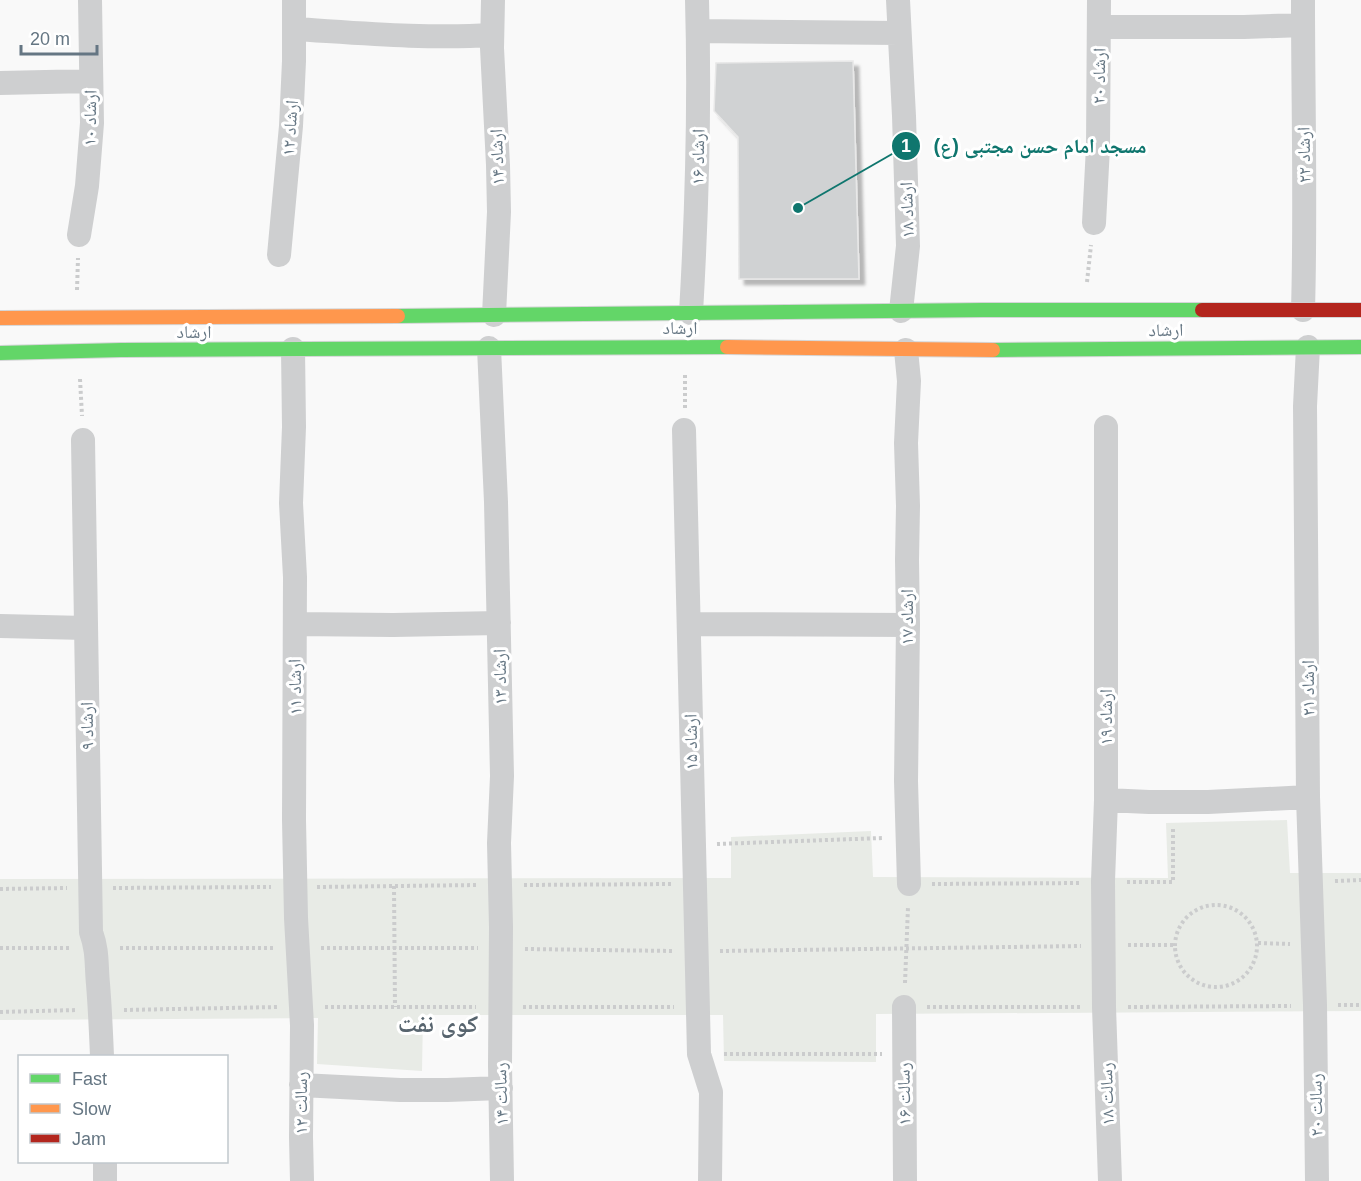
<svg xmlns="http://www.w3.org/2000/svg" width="1361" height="1181" viewBox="0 0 1361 1181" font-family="Helvetica,'Noto Naskh Arabic',sans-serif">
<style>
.green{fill:#e8ebe6}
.building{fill:#d0d2d3;stroke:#e8e8e8;stroke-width:1.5;filter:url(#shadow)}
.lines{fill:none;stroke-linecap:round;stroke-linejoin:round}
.fast-casing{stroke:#d5d6d7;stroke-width:16}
.slow-casing{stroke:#d5d6d7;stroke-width:16}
.jam-casing{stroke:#d5d6d7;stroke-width:16}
.path{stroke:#cbcccd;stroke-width:4;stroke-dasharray:3 3;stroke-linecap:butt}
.street{stroke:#cecfd0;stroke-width:24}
.fast{stroke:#63d668;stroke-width:14}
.slow{stroke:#ff974d;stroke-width:14}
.jam{stroke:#b3261e;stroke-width:14}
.labels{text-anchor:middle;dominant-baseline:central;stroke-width:6;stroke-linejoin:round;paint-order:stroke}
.street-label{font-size:18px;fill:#657683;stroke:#fff}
.district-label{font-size:24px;font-weight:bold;fill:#57646e;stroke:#fff}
.leader{fill:none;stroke:#0f766e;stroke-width:2}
.callout-dot{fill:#0f766e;stroke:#fff;stroke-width:2}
.mark-label{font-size:18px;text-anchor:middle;font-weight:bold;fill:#fff}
.callout-label{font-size:20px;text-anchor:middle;font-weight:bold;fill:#0f766e;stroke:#fff;stroke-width:6;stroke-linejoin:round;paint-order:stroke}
</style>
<defs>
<filter id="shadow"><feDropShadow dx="5.5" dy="5.5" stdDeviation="1.5" flood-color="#0004"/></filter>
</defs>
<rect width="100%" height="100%" fill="#f9f9f9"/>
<!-- green -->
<path class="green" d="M1287,820L1290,873H1361V1011L876,1014V1062L724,1061L723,1015H423L422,1071L317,1064L318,1018L0,1020V879L731,878V837L871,831L873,877L1168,878L1166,823Z"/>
<!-- building -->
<path class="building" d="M853,61L859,279H739L738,137L714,111L716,63Z"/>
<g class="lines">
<defs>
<path id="fast" d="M398,316L983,310H1202
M993,350L1361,347
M0,353L121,350L727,347"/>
<path id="slow" d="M0,318L398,316
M727,347L993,350"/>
<path id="jam" d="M1202,310H1361"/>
</defs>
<!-- fast casing -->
<use href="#fast" class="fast-casing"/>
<!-- slow casing -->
<use href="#slow" class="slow-casing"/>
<!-- jam casing -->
<use href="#jam" class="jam-casing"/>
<!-- path -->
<path class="path" d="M1087,282L1091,245
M77,290L78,258
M80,379L82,416
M685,408V374
M717,844L883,838
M1335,881L1361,880
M1127,882H1173V827
M932,884L1081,883
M524,885L673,884
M394,886L395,1007
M317,887L478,885
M113,888L271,887
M0,889L67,888
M1175 946a41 41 0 1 1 82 0a41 41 0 1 1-82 0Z
M1258,943L1290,944
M1128,945H1175
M0,948H70
M120,948H274
M321,948H478
M525,949L673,951
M720,951L1081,946
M905,983L908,907
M1338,1005H1361
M325,1007H476
M523,1007H674
M927,1007H1081
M1128,1007L1291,1006
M124,1010L278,1007
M0,1012L77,1010
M724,1054H882"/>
<!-- street -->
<path class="street" d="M493,0L492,48L498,165L499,212L494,315
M898,0L904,116L908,246L901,311
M1099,27H1244L1303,25
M294,29C360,33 426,39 492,35
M698,31L899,33
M0,83L91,81
M1094,223L1098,147L1099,0
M79,235L87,186L92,123L90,0
M279,255L291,126L294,61V0
M1303,310C1306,206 1303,103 1303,0
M691,313C697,209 700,105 697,0
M1308,347L1305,406L1308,797L1315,1005L1317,1181
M489,348L496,502L502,776L499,843L501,927L500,1065L502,1181
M293,349L294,427L291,503L295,577L294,820L296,918L302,1025L301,1137L302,1181
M906,350L909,381L906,443L908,506L907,560L908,625L906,781L909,884
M1106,427V800L1103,881L1104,1007L1110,1181
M684,430L699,1054L711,1092L710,1181
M83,440L91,932C98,952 96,963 98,984C100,1008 101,1032 102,1056
M295,624L393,625L499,623
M689,624L908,625
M0,626L86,628
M1106,800L1149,802H1208L1308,797
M904,1007L905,1181
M301,1085L400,1090H447L501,1088
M105,1162V1181"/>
<!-- fast -->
<use href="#fast" class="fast"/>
<!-- slow -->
<use href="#slow" class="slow"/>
<!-- jam -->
<use href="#jam" class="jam"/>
</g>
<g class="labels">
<!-- street labels -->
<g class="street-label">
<text transform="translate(1099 76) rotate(-89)">ارشاد ۲۰</text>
<text transform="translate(90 118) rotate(-89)">ارشاد ۱۰</text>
<text transform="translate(290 128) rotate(-86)">ارشاد ۱۲</text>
<text transform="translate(1304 155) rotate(-91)">ارشاد ۲۲</text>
<text transform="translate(497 157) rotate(-92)">ارشاد ۱۴</text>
<text transform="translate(698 157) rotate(-89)">ارشاد ۱۶</text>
<text transform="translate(907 210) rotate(-92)">ارشاد ۱۸</text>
<text x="680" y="328">ارشاد</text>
<text transform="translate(1166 330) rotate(-1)">ارشاد</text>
<text x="194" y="332">ارشاد</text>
<text transform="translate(907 617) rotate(-90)">ارشاد ۱۷</text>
<text transform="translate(500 677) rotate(-91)">ارشاد ۱۳</text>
<text transform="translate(295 687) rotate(-91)">ارشاد ۱۱</text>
<text transform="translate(1308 688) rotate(-90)">ارشاد ۲۱</text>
<text transform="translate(1106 717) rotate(-90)">ارشاد ۱۹</text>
<text transform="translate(87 726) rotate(-91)">ارشاد ۹</text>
<text transform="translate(691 742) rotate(-91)">ارشاد ۱۵</text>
<text transform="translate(501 1094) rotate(-92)">رسالت ۱۴</text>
<text transform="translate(904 1094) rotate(-91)">رسالت ۱۶</text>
<text transform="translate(1107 1094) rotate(-92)">رسالت ۱۸</text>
<text transform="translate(301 1103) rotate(-90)">رسالت ۱۲</text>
<text transform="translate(1316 1105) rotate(-91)">رسالت ٢٠</text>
</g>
<!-- district labels -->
<g class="district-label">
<text x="438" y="1023">کوی نفت</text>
</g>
</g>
<!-- callouts -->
<path class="leader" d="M798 208L906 146"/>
<g class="callout-dot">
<circle cx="798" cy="208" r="6"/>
<circle cx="906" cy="146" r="15"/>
</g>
<g class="mark-label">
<text x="906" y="152">1</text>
</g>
<g class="callout-label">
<text x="1040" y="153">مسجد امام حسن مجتبی (ع)</text>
</g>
<!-- legend -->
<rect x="18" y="1055" width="210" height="108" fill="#ffffff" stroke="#c1c8cd" stroke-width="1.5"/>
<rect x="30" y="1074" width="30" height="9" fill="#63d668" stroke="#c1c8cd" stroke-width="1.5"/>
<text x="72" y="1085" font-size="18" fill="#657683">Fast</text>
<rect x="30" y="1104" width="30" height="9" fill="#ff974d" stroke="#c1c8cd" stroke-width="1.5"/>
<text x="72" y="1115" font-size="18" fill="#657683">Slow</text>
<rect x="30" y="1134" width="30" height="9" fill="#b3261e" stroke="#c1c8cd" stroke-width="1.5"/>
<text x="72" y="1145" font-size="18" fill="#657683">Jam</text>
<!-- scale -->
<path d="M21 45v9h76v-9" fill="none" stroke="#657683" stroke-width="3"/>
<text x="30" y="45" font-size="18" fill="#657683" stroke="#ffffff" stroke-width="4.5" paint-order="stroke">20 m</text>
</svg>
